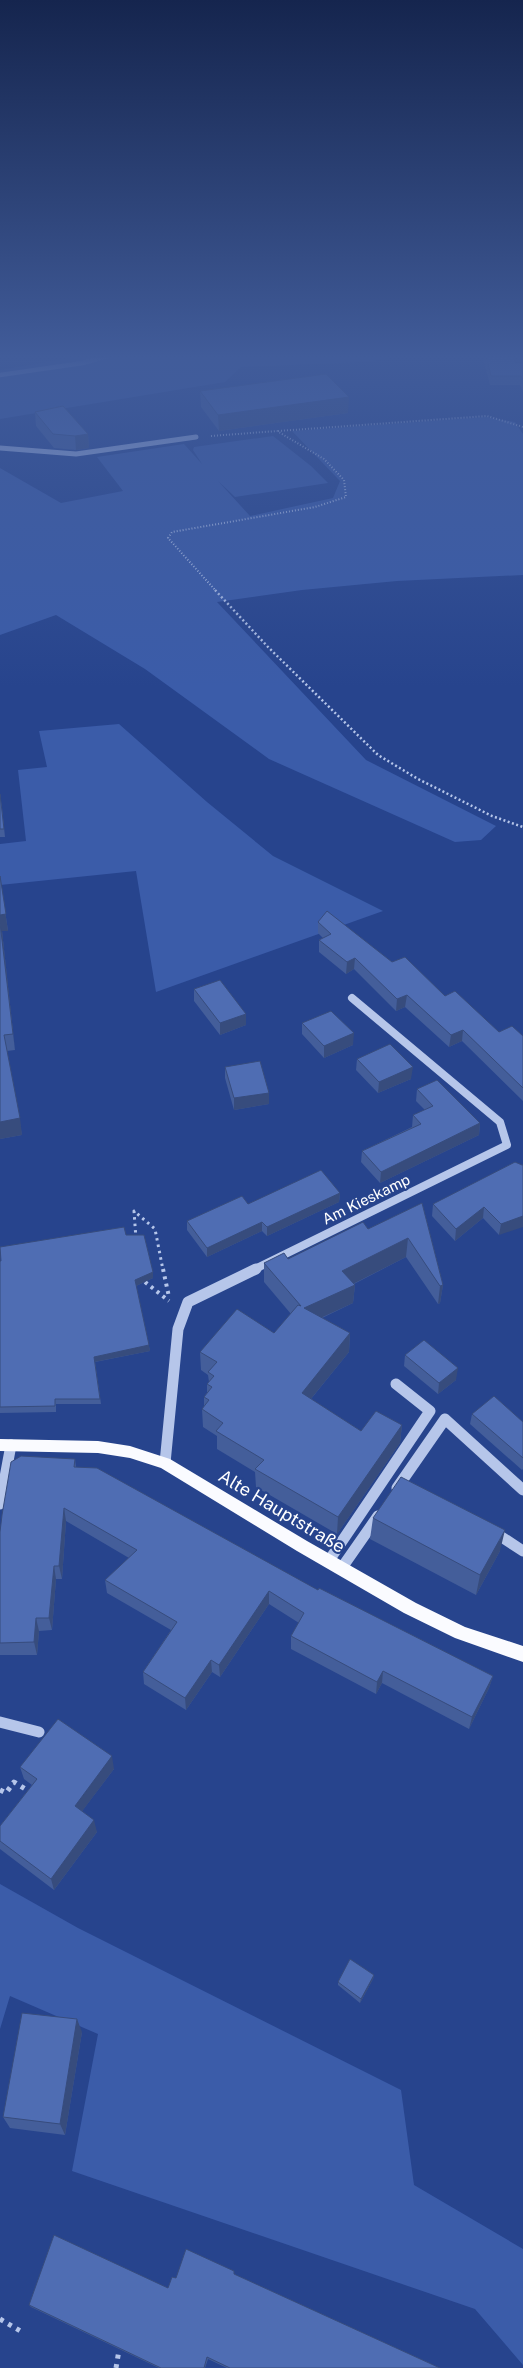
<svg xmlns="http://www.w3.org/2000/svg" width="523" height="2368" viewBox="0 0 523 2368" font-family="'Public Sans',sans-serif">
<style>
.green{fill:#3b5ca9}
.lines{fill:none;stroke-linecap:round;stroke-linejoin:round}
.stream{stroke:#abbfeb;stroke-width:4.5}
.path-far4{stroke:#b6c6ea;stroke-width:2;stroke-dasharray:1 2;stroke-linecap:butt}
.path-far3{stroke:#b6c6ea;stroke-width:2.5;stroke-dasharray:2 2.5;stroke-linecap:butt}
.path-far2{stroke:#b6c6ea;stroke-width:3;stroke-dasharray:2.5 4;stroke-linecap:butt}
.path-far1{stroke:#b6c6ea;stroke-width:4;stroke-dasharray:3 4.5;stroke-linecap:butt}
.path{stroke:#b6c6ea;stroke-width:5;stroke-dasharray:4 5.5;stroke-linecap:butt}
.minor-far2{stroke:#b6c6ea;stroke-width:5}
.minor-far1{stroke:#b6c6ea;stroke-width:8}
.minor{stroke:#b6c6ea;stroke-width:11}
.major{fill:#fafbff;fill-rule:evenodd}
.wall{fill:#445e9a}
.shaded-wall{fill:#374c7d}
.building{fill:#4f6db3;stroke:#374c7d}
.labels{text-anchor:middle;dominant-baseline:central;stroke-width:4.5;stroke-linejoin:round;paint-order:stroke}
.street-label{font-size:15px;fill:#fff;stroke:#27448d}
.near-street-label{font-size:18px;fill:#fff;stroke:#27448d}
</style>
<rect width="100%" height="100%" fill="#27448d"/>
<!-- green -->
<path class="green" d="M89,355H406L367,362L241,367L225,382L0,419V370Z
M486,417L515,422L523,434V575L397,581L302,590L217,602L366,760L496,826L481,840L455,842L269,759L145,669L56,615L0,635V468L61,503L123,491L97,457L184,444L202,464L193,450L194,447L273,436L311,466L328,483L235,497L218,481L250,516L333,498L340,481L292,431Z
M119,724L207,802L273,856L383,911L156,992L136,871L0,885V844L26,841L18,770L47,767L39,731Z
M0,1884L78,1928L401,2090L414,2185L523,2249V2365L475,2309L72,2171L98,2034L10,1996L0,2029Z"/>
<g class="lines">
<!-- stream -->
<path class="stream" d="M0,375L83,363L110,355"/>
<!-- path-far4 -->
<path class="path-far4" d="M278,431L487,416L523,427
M211,436L277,431L324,459L344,480L346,497L315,507L172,532L168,538L216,591"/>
<!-- path-far3 -->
<path class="path-far3" d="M215,590L268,647L378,755L418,779L492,816L523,827"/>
<!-- path-far2 -->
<path class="path-far2" d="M136,1239L134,1211L155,1229L163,1270"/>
<!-- path-far1 -->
<path class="path-far1" d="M163,1269L169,1297
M145,1282L169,1301"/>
<!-- path -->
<path class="path" d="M0,1790L6,1793L14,1782L30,1792
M0,2319L22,2332
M116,2368L119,2350"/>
<!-- minor-far2 -->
<path class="minor-far2" d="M0,448L76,454L196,437"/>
<!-- minor-far1 -->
<path class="minor-far1" d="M253,1270L507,1145L500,1122L352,998"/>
<!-- minor -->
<path class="minor" d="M165,1463L178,1329L188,1302L256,1269
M397,1488L445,1419L523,1490
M0,1504L11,1445
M494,1532L523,1551
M328,1562L430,1411L396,1384
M341,1569L378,1516
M0,1722L39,1732"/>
<!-- major -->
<path class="major" d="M0,1439L98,1441L130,1446L170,1459L307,1541L416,1603L465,1627L523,1646V1662L455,1638L404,1613L297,1551L161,1468L130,1458L98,1453L0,1451Z"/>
</g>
<!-- wall -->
<path class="wall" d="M482,355H523V391L520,385H490Z
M200,391L348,413L219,431L201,407Z
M35,412L88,434L89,448L76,450L54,448L36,426Z
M0,794L2,808L5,837H0Z
M0,876L8,931H2L15,1050L7,1051L22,1135L0,1139Z
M318,922L392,962L445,996L499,1032L523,1036V1101L462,1041L449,1047L405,1007L396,1011L354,969L346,974L319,952V940L323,938L318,933Z
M194,989L246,1014V1025L220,1035L194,1001Z
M302,1023L353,1045L324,1058L302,1034Z
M357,1059L411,1079L378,1093L356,1070Z
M225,1067L269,1104L234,1110L225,1078Z
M417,1089L480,1123L479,1135L380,1183L361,1162L362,1151L412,1127L413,1115L425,1110L416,1101Z
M522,1165L499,1235L483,1218L455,1241L432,1216L433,1204Z
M340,1193L339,1202L267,1236L262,1231L207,1257L187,1230V1221L248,1204Z
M422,1203L443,1285L440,1303L438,1304L406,1257L354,1284L355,1285L353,1303L322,1318L350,1333L349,1352L311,1399L361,1431L402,1425L400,1443L337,1534L256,1487L255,1472L217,1449V1436L203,1427L202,1409L204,1407V1397L207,1393V1384L209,1382L208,1375L201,1370L200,1352L274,1333L291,1314L264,1282V1263L288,1259L368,1229Z
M126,1235L153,1272V1278L136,1286L150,1351L95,1362L101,1404H56V1412L0,1413V1261Z
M405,1355L456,1380L438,1394L404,1366Z
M472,1414L523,1422V1469L522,1470L470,1424Z
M75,1459L76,1467L318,1590L493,1676L489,1688L469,1729L382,1683L376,1694L291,1649V1636L299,1623L269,1604L220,1677L212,1672L186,1710L144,1684L143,1672L171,1630L107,1593L105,1580L129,1558L66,1521L62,1579H56L52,1630L39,1631L37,1655H0V1532Z
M373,1518L500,1551L476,1595L370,1539Z
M20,1767L114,1769L82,1811L97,1832L54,1890L0,1849V1826L32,1785L24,1779Z
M374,1975L373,1979L360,2003L338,1985V1982Z
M82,2032L65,2135L10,2128L3,2117Z
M234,2273V2274L440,2368H227L208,2359L205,2368H159L31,2307L29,2305L168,2288L176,2278Z"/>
<!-- shaded-wall -->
<path class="shaded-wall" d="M515,355H517L516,363L512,367L513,358Z
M349,397L348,413L219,431L218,415Z
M88,434L89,448L76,450L75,436Z
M0,876L8,931H2L15,1050L13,1034L0,923Z
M355,958L354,969L346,974L347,962Z
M407,995L405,1007L396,1011L397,999Z
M246,1014V1025L220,1035V1023Z
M463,1030L462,1041L449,1047L451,1035Z
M354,1033L353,1045L324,1058V1046Z
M413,1067L411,1079L378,1093L379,1082Z
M269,1093V1104L234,1110V1098Z
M20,1118L22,1135L0,1139V1122Z
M480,1123L479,1135L380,1183L381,1172Z
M340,1193L339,1202L267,1236V1227Z
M484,1207L483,1218L455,1241L456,1229Z
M523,1211V1227L499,1235L501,1224Z
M262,1222V1231L207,1257V1248Z
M408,1238L406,1257L341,1290L342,1271Z
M153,1272V1278L136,1286L135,1280Z
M355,1285L353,1303L303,1326L304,1308Z
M443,1285L440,1303L438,1304L440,1286Z
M350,1333L349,1352L301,1411L302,1393Z
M149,1345L150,1351L94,1362V1357Z
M458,1368L456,1380L438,1394L439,1383Z
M402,1425L400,1443L337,1534L338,1517Z
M64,1508L66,1521L62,1579L59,1566Z
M505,1530L500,1551L476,1595L480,1575Z
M54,1566L56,1579L52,1630L49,1618Z
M269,1591V1604L220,1677L219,1665Z
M36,1618L39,1631L37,1655L34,1642Z
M211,1660L212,1672L186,1710L185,1698Z
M383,1671L382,1683L376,1694L377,1682Z
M493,1676L489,1688L469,1729L472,1717Z
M112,1756L114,1769L77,1818L75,1806Z
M94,1820L97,1832L54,1890L51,1879Z
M374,1975L373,1979L360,2003L361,1999Z
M77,2019L82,2032L65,2135L60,2124Z"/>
<!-- building -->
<path class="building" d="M486,355H515L513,358L515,362L523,363V380L521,376H491Z
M326,374L349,397L218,415L200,391Z
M63,406L88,434L75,436L53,434L35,412Z
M0,794L4,829H0Z
M0,876L6,914L0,915Z
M327,911L392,962L405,957L445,996L455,991L499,1032L512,1026L523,1036V1088L463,1030L451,1035L407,995L397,999L355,958L347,962L319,940L331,934L318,922Z
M0,923L13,1034L4,1035L20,1118L0,1122Z
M220,980L246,1014L220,1023L194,989Z
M331,1011L354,1033L324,1046L302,1023Z
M390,1044L413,1067L379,1082L357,1059Z
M260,1061L269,1093L234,1098L225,1067Z
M437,1080L480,1123L381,1172L362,1151L421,1124L413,1115L433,1106L417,1089Z
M515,1162L522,1165H523V1216L501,1224L484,1207L456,1229L433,1204Z
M321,1170L340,1193L267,1227L262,1222L207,1248L187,1221L242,1196L248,1204Z
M422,1203L443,1285L440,1286L408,1238L342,1271L355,1285L304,1308L350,1333L302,1393L361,1431L376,1411L402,1425L338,1517L255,1469L264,1460L216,1431L223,1423L202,1409L209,1400L204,1397L212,1387L207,1384L214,1376L208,1372L217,1362L200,1352L237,1309L274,1333L298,1305L301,1306L264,1263L284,1253L288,1259L363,1222L368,1229Z
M124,1227L126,1235H144L153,1272L135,1280L149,1345L94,1357L100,1399H55V1406L0,1407V1261H1L0,1247Z
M424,1340L458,1368L439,1383L405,1355Z
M494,1396L523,1422V1458L472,1414Z
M21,1456L75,1459L74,1467L97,1468L318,1590L319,1588L493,1676L472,1717L383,1671L377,1682L291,1636L304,1613L269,1591L219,1665L211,1660L185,1698L143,1672L177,1622L105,1580L137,1550L64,1508L59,1566H54L49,1618H36L34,1642L0,1643V1532L2,1515L11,1462Z
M401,1477L505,1530L480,1575L373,1518Z
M58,1719L112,1756L75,1806L94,1820L51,1879L0,1841V1826L37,1779L20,1767Z
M350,1959L374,1975L361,1999L338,1982Z
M22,2013L77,2019L60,2124L3,2117Z
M54,2235L168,2288L172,2277L176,2278L186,2249L234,2271V2274L440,2368H230L207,2357L204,2368H161L29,2305Z"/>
<!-- sky -->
<linearGradient id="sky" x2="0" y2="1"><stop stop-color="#15254e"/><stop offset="0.52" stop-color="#415c9a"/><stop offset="1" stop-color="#415c9a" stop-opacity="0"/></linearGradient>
<rect width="523" height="687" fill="url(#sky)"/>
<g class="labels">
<!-- street labels -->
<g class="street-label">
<text transform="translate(366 1199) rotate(-26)">Am Kieskamp</text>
</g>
<!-- near-street labels -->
<g class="near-street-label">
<text transform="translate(282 1511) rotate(31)">Alte Hauptstraße</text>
</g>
</g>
</svg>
